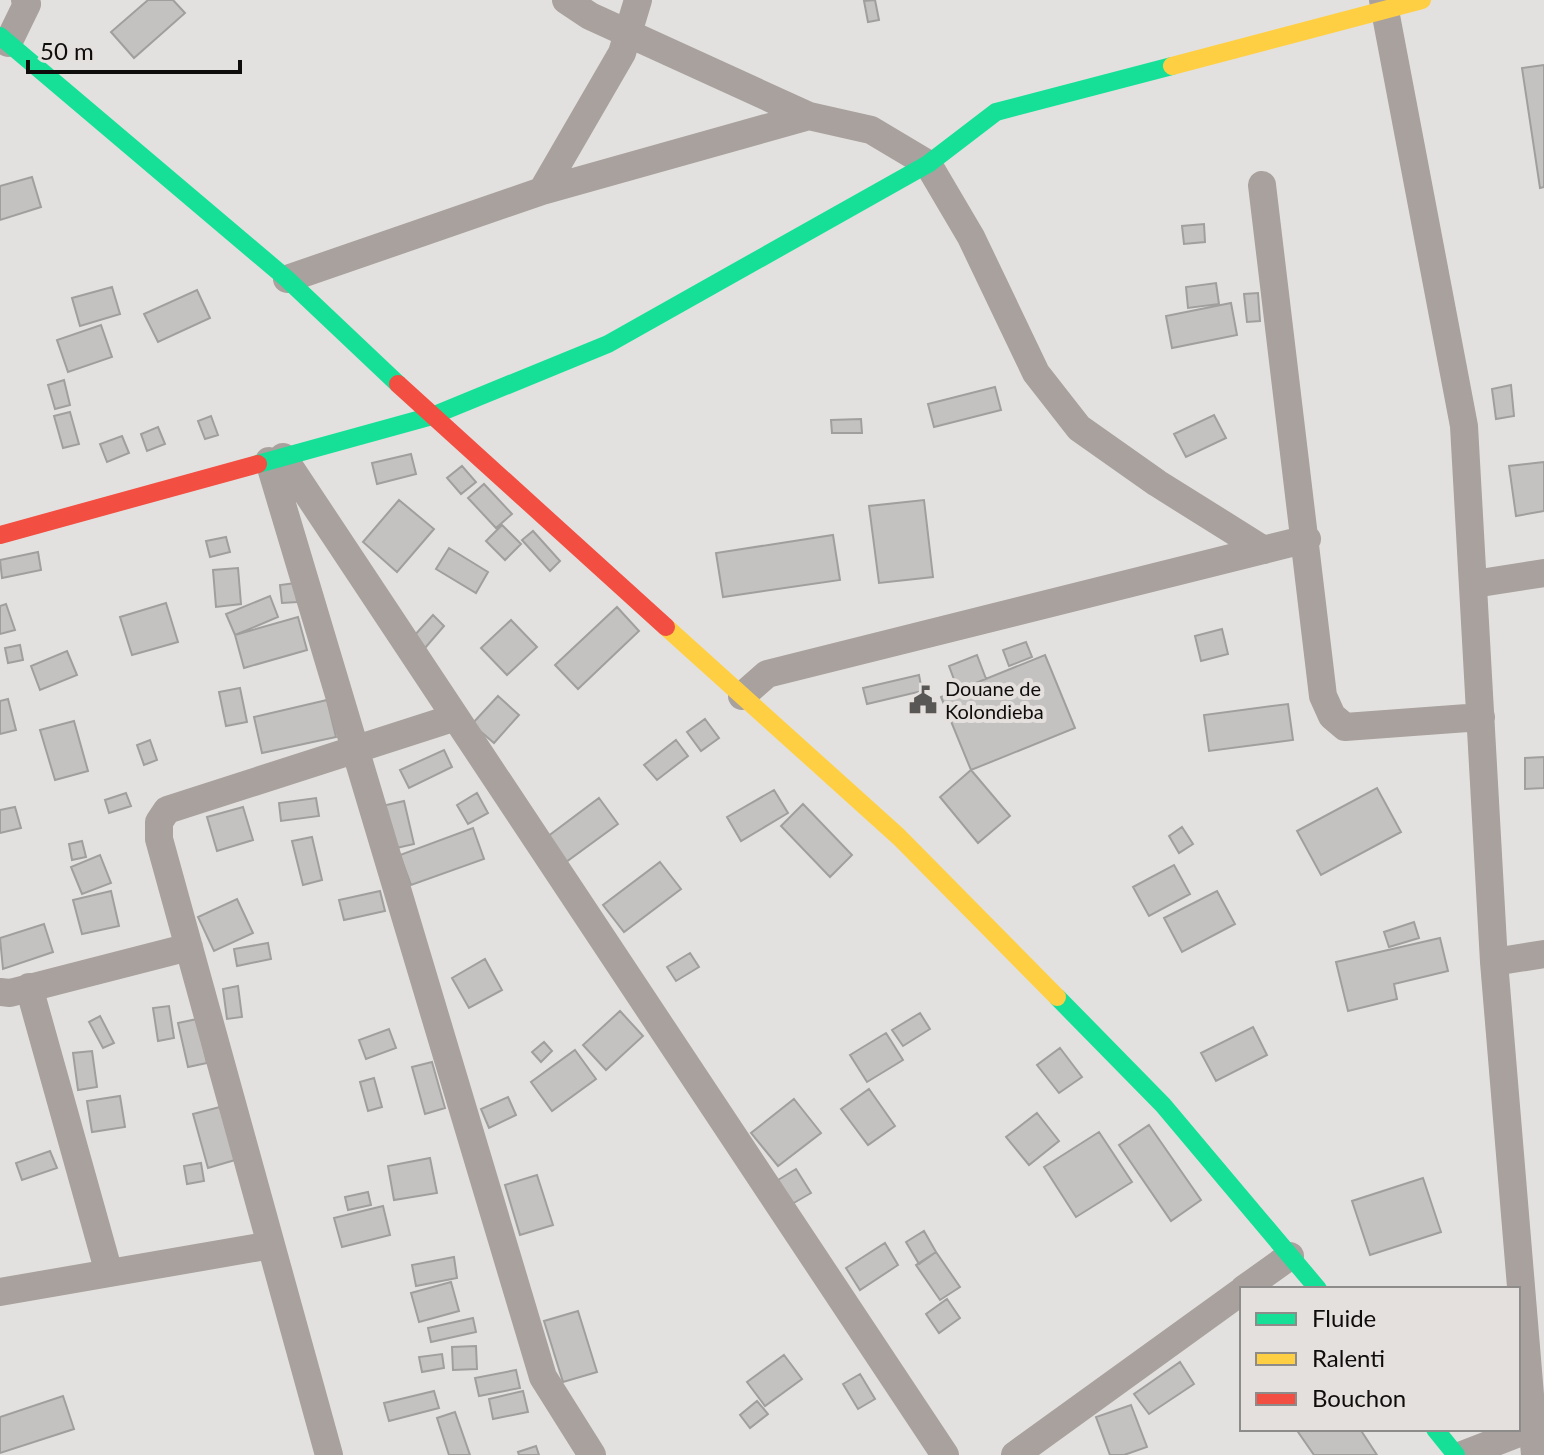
<svg xmlns="http://www.w3.org/2000/svg" width="1544" height="1455" viewBox="0 0 1544 1455" font-family="Lato,sans-serif">
<style>
.building{fill:#c4c2c1;stroke:#a09f9e;stroke-width:2}
.lines{fill:none;stroke-linecap:round;stroke-linejoin:round}
.street{stroke:#a8a19d;stroke-width:28}
.fast{stroke:#16e098;stroke-width:18}
.slow{stroke:#ffcf43;stroke-width:18}
.jam{stroke:#f24e42;stroke-width:18}
.labels{text-anchor:middle;dominant-baseline:central;stroke-width:8;stroke-linejoin:round;paint-order:stroke}
.poi-label{font-size:20px;fill:#0e0d0c;stroke:#e4e0de;text-anchor:start}
</style>
<rect width="100%" height="100%" fill="#e3e1df"/>
<!-- building -->
<path class="building" d="M148,0H173L185,13L134,58L111,32Z
M875,0L879,20L868,22L864,1Z
M1544,65V187L1540,188L1522,68Z
M32,177L41,207L0,220V186Z
M1204,224L1205,242L1184,244L1182,226Z
M1216,283L1219,304L1188,308L1186,287Z
M112,287L120,314L80,326L72,298Z
M197,290L210,318L158,342L144,314Z
M1258,293L1260,321L1247,322L1244,294Z
M1231,303L1237,335L1172,348L1166,316Z
M101,325L112,357L68,372L57,340Z
M64,380L70,405L55,409L48,385Z
M1511,385L1514,416L1496,419L1492,389Z
M995,387L1001,410L934,427L928,404Z
M70,412L79,444L63,448L54,416Z
M1214,415L1226,438L1186,457L1174,434Z
M211,416L218,435L205,439L198,421Z
M861,419L862,433H832L831,420Z
M158,427L165,444L147,451L141,434Z
M122,436L129,453L107,462L100,444Z
M411,454L416,474L377,484L372,463Z
M1544,462V511L1516,516L1509,466Z
M462,466L476,482L461,494L447,478Z
M484,484L512,514L496,528L468,498Z
M399,500L434,529L397,572L363,542Z
M924,500L933,577L879,583L869,506Z
M502,525L521,544L505,560L486,541Z
M533,531L560,561L550,571L522,540Z
M833,535L840,580L723,597L716,553Z
M226,537L230,552L210,557L206,541Z
M449,548L488,572L476,593L436,569Z
M38,552L41,570L2,578L0,560Z
M238,568L241,604L216,607L213,570Z
M296,583L297,602L282,603L280,585Z
M270,596L278,617L235,635L226,614Z
M166,603L178,642L132,655L120,617Z
M6,604L15,630L0,634V606Z
M617,607L639,631L578,689L555,665Z
M433,615L444,626L425,648L413,637Z
M298,617L307,650L244,668L235,635Z
M511,620L537,647L507,675L481,648Z
M1222,629L1228,654L1201,661L1195,636Z
M1026,642L1032,657L1009,666L1003,650Z
M20,645L23,660L8,663L5,648Z
M67,651L77,675L40,690L31,666Z
M977,655L986,679L958,690L949,666Z
M1045,655L1075,728L971,770L941,697Z
M919,675L922,691L867,704L863,688Z
M240,688L247,722L226,726L219,692Z
M498,696L519,715L494,743L472,724Z
M8,699L16,730L0,734V701Z
M327,700L336,737L262,753L254,717Z
M1288,704L1293,740L1209,751L1204,715Z
M705,719L719,738L701,751L687,732Z
M74,721L88,771L55,780L40,730Z
M150,740L157,760L144,765L137,745Z
M676,740L688,756L657,780L644,765Z
M444,750L452,767L409,788L400,770Z
M1544,757V788L1525,789V758Z
M971,770L1010,816L978,843L940,797Z
M1377,788L1401,832L1321,875L1297,831Z
M774,790L788,813L741,841L727,817Z
M126,793L131,806L109,813L105,800Z
M477,793L488,813L468,824L457,805Z
M316,798L319,816L281,821L279,803Z
M599,798L618,824L566,862L547,837Z
M404,801L414,844L392,849L382,806Z
M803,804L852,855L830,877L781,826Z
M15,807L21,828L0,833V810Z
M243,807L253,840L217,851L207,817Z
M1182,827L1193,844L1179,853L1169,836Z
M473,828L484,859L411,885L400,855Z
M312,837L322,880L303,885L292,841Z
M82,841L86,857L72,860L69,844Z
M100,855L111,883L82,894L71,867Z
M660,862L681,889L624,932L603,905Z
M1174,865L1190,894L1149,916L1133,887Z
M111,891L119,926L82,934L73,900Z
M380,891L385,911L344,920L339,900Z
M1217,891L1235,924L1182,952L1164,918Z
M237,899L253,933L214,951L198,917Z
M1414,922L1419,938L1389,947L1384,932Z
M44,924L53,952L3,969L0,938Z
M1440,938L1448,971L1394,984L1397,999L1348,1011L1336,962Z
M268,943L271,959L237,966L234,949Z
M690,953L699,967L676,981L667,967Z
M485,959L502,990L469,1008L452,978Z
M238,986L242,1017L227,1019L223,989Z
M169,1006L174,1038L158,1041L153,1008Z
M620,1011L643,1036L606,1070L583,1045Z
M920,1013L930,1029L903,1046L892,1030Z
M100,1016L114,1043L103,1048L89,1022Z
M197,1019L207,1063L188,1067L178,1023Z
M1253,1027L1267,1055L1216,1081L1201,1053Z
M389,1029L396,1048L366,1059L359,1040Z
M886,1033L903,1060L867,1082L850,1055Z
M544,1042L552,1051L541,1062L532,1052Z
M1060,1048L1082,1077L1059,1093L1037,1065Z
M575,1050L596,1079L552,1111L531,1082Z
M92,1051L97,1087L78,1090L73,1053Z
M432,1062L445,1108L425,1114L412,1067Z
M374,1078L382,1107L368,1111L360,1082Z
M869,1089L895,1126L868,1145L841,1109Z
M120,1096L125,1127L92,1132L87,1101Z
M508,1097L516,1115L489,1128L481,1109Z
M794,1099L821,1133L778,1166L751,1133Z
M220,1107L235,1160L208,1168L193,1114Z
M1037,1113L1059,1141L1029,1165L1006,1137Z
M1149,1125L1201,1200L1171,1221L1119,1145Z
M1099,1132L1132,1182L1076,1217L1044,1167Z
M50,1151L57,1168L22,1180L16,1163Z
M430,1158L437,1193L394,1200L388,1166Z
M201,1163L204,1181L187,1184L184,1166Z
M796,1169L811,1193L792,1204L778,1180Z
M537,1175L553,1225L520,1235L505,1185Z
M1423,1178L1441,1232L1370,1255L1352,1201Z
M368,1192L371,1205L348,1210L345,1197Z
M383,1206L390,1235L342,1247L334,1218Z
M924,1231L936,1252L919,1264L906,1242Z
M885,1243L898,1265L860,1290L846,1268Z
M936,1252L960,1287L940,1300L916,1265Z
M454,1257L457,1278L416,1286L412,1265Z
M451,1282L459,1311L419,1322L411,1293Z
M947,1299L960,1318L939,1333L926,1314Z
M578,1311L597,1372L563,1382L544,1321Z
M473,1318L476,1332L431,1342L428,1328Z
M476,1346L477,1369L453,1370L452,1347Z
M442,1354L444,1368L422,1372L419,1357Z
M784,1355L802,1379L765,1406L747,1382Z
M1180,1362L1194,1384L1149,1414L1134,1394Z
M516,1370L520,1388L479,1396L475,1378Z
M860,1374L875,1399L858,1409L843,1384Z
M434,1391L439,1408L389,1421L384,1403Z
M523,1391L528,1412L493,1419L489,1399Z
M63,1396L74,1429L0,1453V1417Z
M757,1401L768,1414L750,1428L740,1415Z
M1131,1405L1147,1447L1124,1455H1110L1096,1417Z
M455,1412L470,1455H449L437,1418Z
M1296,1429H1360L1377,1455H1314Z
M536,1446L539,1455H519L518,1452Z"/>
<g class="lines">
<!-- street -->
<path class="street" d="M566,0L590,16L809,116L871,130L928,164L971,237L1036,373L1079,428L1157,483L1264,550
M1383,0L1464,426L1494,962L1535,1455
M8,43L27,4L25,0
M1262,185L1323,696L1332,716L1345,727L1481,717
M542,191L622,53L638,0
M287,279L542,191L809,116
M283,457L945,1455
M269,461L543,1377L592,1455
M1474,584L1544,573
M742,696L767,674L1307,539
M1494,962L1544,954
M29,987L109,1273
M0,992L10,993L189,947
M1244,1289L1290,1256
M0,1292L271,1245
M329,1455L159,839V822L167,810L453,718
M1015,1455L1242,1291
M1462,1455L1532,1428L1544,1433"/>
<!-- fast -->
<path class="fast" d="M0,36L287,279L398,384
M258,464L432,416L608,344L928,164L996,112L1172,66
M1057,997L1163,1105L1318,1289
M1435,1429L1456,1455"/>
<!-- slow -->
<path class="slow" d="M1172,66L1422,0
M666,627L899,837L1057,997"/>
<!-- jam -->
<path class="jam" d="M398,384L666,627
M0,535L258,464"/>
</g>
<!-- icons -->
<defs>
<symbol id="civic-bare" viewBox="-9 -9 18 18"><path d="M-.6-6.5H3V-4.5H.6V-3L4-1V1h2V6H-6V1h2V-1L-.6-3ZM-1.2 2.5V6h2.4V2.5Z" fill="#595756" stroke="#e4e0de" stroke-width="2.5" paint-order="stroke"/></symbol>
</defs>
<g fill-rule="evenodd">
<use href="#civic-bare" x="903" y="680" width="40" height="40"/>
</g>
<g class="labels">
<!-- poi labels -->
<g class="poi-label">
<text x="945" y="688">Douane de<tspan x="945" dy="23">Kolondieba</tspan></text>
</g>
</g>
<!-- legend -->
<rect x="1240" y="1287" width="280" height="144" fill="#e4e0de" stroke="#8e8c8a" stroke-width="2"/>
<rect x="1256" y="1313" width="40" height="12" fill="#16e098" stroke="#8e8c8a" stroke-width="2"/>
<text x="1312" y="1327" font-size="24" fill="#0e0d0c">Fluide</text>
<rect x="1256" y="1353" width="40" height="12" fill="#ffcf43" stroke="#8e8c8a" stroke-width="2"/>
<text x="1312" y="1367" font-size="24" fill="#0e0d0c">Ralenti</text>
<rect x="1256" y="1393" width="40" height="12" fill="#f24e42" stroke="#8e8c8a" stroke-width="2"/>
<text x="1312" y="1407" font-size="24" fill="#0e0d0c">Bouchon</text>
<!-- scale -->
<path d="M28 60v12h212v-12" fill="none" stroke="#0e0d0c" stroke-width="4"/>
<text x="40" y="60" font-size="24" fill="#0e0d0c" stroke="#e4e0de" stroke-width="6" paint-order="stroke">50 m</text>
</svg>
